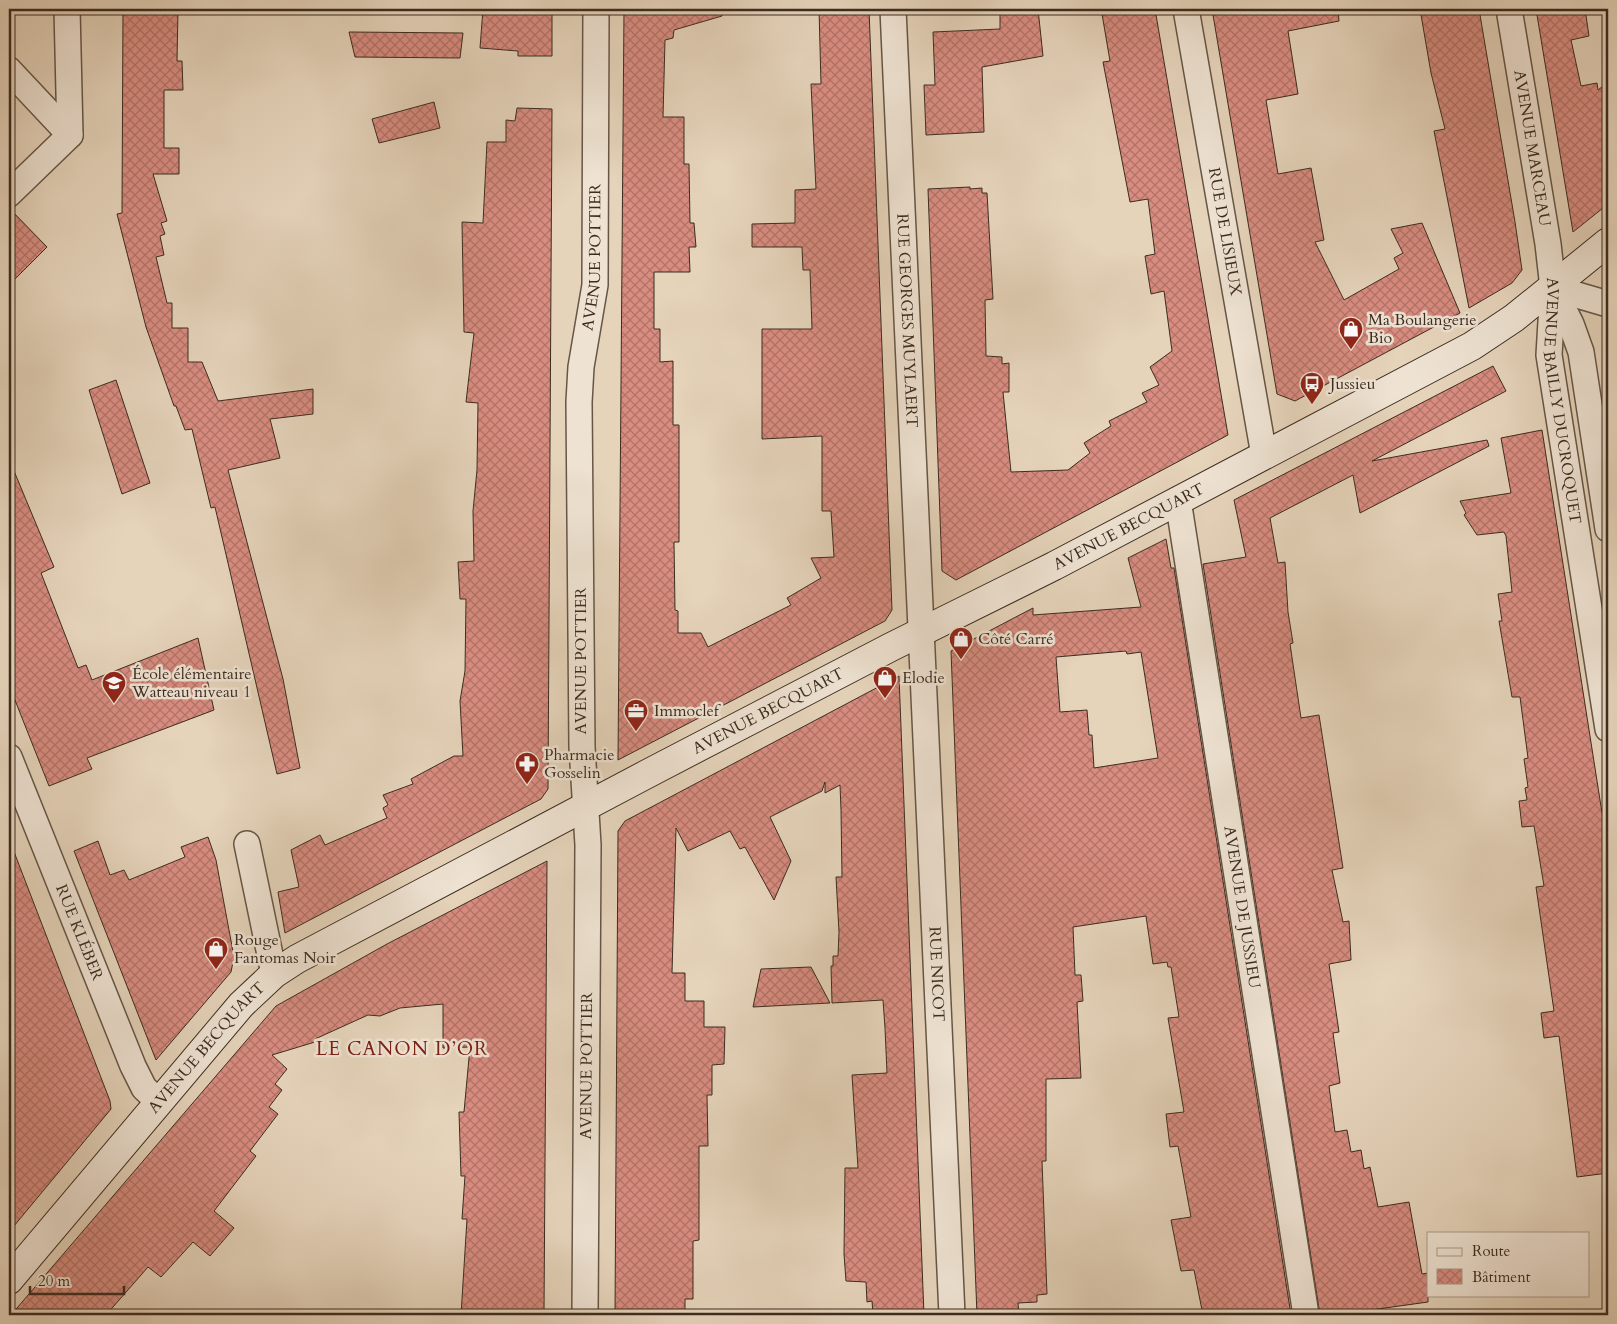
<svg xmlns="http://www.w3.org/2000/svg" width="1617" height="1324" viewBox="0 0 1617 1324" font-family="Cardo,serif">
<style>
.building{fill:url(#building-cross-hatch);stroke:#3c2c20;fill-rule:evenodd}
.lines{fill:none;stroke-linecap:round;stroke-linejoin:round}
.street-casing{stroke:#665646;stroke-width:28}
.secondary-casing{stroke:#3c2c20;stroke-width:30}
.street{stroke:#eee2d2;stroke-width:25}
.secondary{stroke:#eee2d2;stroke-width:28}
.labels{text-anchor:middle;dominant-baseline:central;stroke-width:5;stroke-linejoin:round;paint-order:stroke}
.street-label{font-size:16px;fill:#3c2c20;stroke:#eee2d2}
.poi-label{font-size:16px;fill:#3c2c20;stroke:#eee2d2;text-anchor:start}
.quarter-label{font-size:19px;letter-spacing:1px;fill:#7a1f14;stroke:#eee2d2}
</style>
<defs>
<pattern id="building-cross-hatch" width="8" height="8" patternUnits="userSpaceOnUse" patternTransform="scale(1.25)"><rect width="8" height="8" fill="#d98c80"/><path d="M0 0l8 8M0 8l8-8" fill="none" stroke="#b17368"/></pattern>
</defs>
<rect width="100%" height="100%" fill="#e5d3ba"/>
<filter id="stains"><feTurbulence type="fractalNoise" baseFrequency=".004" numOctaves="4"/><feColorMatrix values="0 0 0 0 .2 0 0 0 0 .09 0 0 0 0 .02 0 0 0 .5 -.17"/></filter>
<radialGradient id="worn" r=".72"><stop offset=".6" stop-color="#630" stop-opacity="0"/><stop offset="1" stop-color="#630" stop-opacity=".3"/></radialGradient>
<!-- building -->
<path class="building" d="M123,9H178L177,61H182L183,90H164V148H179V174H153L167,221L161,223L165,234L160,236L164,255L156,257L167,303H172V328H188V362H202L218,401L313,389V414L270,419L280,458L228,470L283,679L300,768L277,774L215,507L211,508L192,429L185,430L176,406H174L146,327L117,214L122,213Z
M483,9H552V56H518V51L480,48Z
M624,9H721L722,16L674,30L673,38L665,40L663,117H684V164H689L690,223H694L696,247H689L690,272H654V329H660V362L673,361V425H679V542H674L675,610L678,611V633H701L708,647L791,605L787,598L821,578L811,558L834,557L831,511H822V436L762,439V329H812L810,270H803L802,247H752V224L795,223V190L816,189L811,84H821L819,9H869L892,610L885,621L618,760Z
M1000,9H1038L1043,56L982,67L984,132L926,135L924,85H935L933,32L1000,29Z
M1104,9H1155L1228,435L956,580L942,571L928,189L970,187V189L982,188V193H987L993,299L985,300L986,356L1002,357V364L1009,363V392H1003L1011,472L1068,470L1090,453L1084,443L1111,426L1109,421L1147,402L1142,393L1159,385L1150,367L1172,351L1164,291L1151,294L1145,256L1155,254L1148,199L1130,202L1103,62L1110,61L1102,14H1105Z
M1212,9H1338L1339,21L1288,31L1298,94L1266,100L1278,174L1311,168L1324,240L1315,242L1344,300L1399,269L1394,258L1403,253L1391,229L1422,223L1460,313L1295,401L1277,394Z
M1420,9H1479L1515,222L1522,270L1512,283L1469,308L1434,131L1445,129L1431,73Z
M1536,9H1585L1589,36L1571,40L1581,86L1597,83L1598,90L1608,82V204L1573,232Z
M349,32L463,33L460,58L355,57Z
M434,102L440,128L379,143L372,119Z
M517,108L552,109L548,789L541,799L285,933L278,892L299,887L291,850L320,835L325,845L387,818L383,808L388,805L383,795L413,784L411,779L454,756H463L460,701L465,671L466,599H460L458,562L474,561L473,511L477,470L478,403L466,402L474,333L464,332L462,222L483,223L487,142H506V120L515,121Z
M9,208L47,247L9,285Z
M1493,366L1506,391L1372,461L1487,440L1489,446L1360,513L1353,475L1270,518L1278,563L1285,562L1288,612L1293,643L1290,644L1301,718L1319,715L1343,868L1332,870L1343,922L1349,921L1351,960L1329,964L1339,1032L1333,1033L1340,1083L1329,1086L1335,1132L1347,1130L1351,1152L1361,1150L1364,1169L1370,1167L1378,1207L1409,1202L1422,1274L1428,1273V1302L1335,1315H1320L1203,564L1246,557L1234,500Z
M116,380L150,483L122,494L89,390Z
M1542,430L1608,851V1173L1577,1177L1559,1036L1544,1038L1541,1013L1554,1011L1536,887L1544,886L1534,826L1522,827L1519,801L1527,800L1525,788L1528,787L1524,759L1528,758L1520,697H1512L1499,621H1502L1498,594L1512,592L1506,536L1504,532L1477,535L1464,515L1466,513L1460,501L1511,493L1501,438Z
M9,459L54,567L41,573L78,668L86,665L92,680L198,638L214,710L87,758L92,769L49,786L9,685Z
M1166,539L1171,568H1174L1291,1315H1203L1194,1270L1181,1271L1171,1220L1191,1217L1178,1146L1170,1147L1166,1114L1184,1112L1168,1018L1179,1017L1171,967H1168L1167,962L1153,964L1146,916L1073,927L1075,975H1081L1083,1001L1077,1002L1081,1078L1046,1079V1161H1042L1047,1294L1037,1295V1302L1018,1303L1019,1315H977L951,651L1033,608V615L1141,607L1128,558ZM1126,651L1127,654L1141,652L1158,758L1094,768L1092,735H1089L1087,710L1060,712L1056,657Z
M899,676L924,1315H873L872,1301L867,1302L866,1282L846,1281L844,1254L845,1168H858L852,1075L887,1073L885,1028L883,1000L832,1003L831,966H833V956H838L839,932L836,877H842L841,810L840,785L825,793V782L822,791L770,817L791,861L774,900L745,847L740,849L730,831L688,851L676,828L672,973H685V1001H704V1027H725L724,1064L712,1065V1095H707L708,1146H699V1240L693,1241V1299H685V1315H615L618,831L625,821Z
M208,837L216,860L234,957L231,972L156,1060L74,851L98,841L110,875L124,870L129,880L185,857L181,847Z
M9,844H11L110,1101L111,1109L9,1232Z
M547,861L544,1315H461L467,1219H462L465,1176H461L459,1112H464L470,1047L443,1048V1004L400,1008L380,1016L368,1015L315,1039V1042L272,1055L287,1069L275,1084L282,1090L269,1107L278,1114L250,1151L256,1156L214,1211L234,1228L210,1256L193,1242L161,1277L148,1267L106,1315H11L276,1006L387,944Z
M811,967L830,1003L753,1007L761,969Z"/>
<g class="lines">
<defs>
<g id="street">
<path id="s1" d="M893,9L952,1315"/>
<path id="s2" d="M1186,9L1264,455"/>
<path id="s3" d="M1509,9L1548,244L1553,288L1549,355L1608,729"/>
<path d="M9,70L70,135"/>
<path d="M9,194L70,135L67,9"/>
<path d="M1553,288L1608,304"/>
<path d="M1554,290L1571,324L1581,352L1608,529"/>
<path id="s4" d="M1178,500L1306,1315"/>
<path id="s5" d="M9,757L133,1066L144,1088L159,1102"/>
<path d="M247,844L274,974"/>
<path id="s6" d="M585,1315L588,845L582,747L579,402L581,367L595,285L596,9"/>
</g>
<g id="secondary">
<path id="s7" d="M9,1280L241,1005L274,974L297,959L647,774L891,647L1054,566L1472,346L1514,318L1608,242"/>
</g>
</defs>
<!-- street casing -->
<use href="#street" class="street-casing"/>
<!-- secondary casing -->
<use href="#secondary" class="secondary-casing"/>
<!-- street -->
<use href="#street" class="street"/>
<!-- secondary -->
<use href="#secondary" class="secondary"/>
</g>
<!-- icons -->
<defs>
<symbol id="shop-pin" viewBox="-11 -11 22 30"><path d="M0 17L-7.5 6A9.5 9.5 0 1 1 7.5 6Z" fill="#8f2418" stroke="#eee2d2"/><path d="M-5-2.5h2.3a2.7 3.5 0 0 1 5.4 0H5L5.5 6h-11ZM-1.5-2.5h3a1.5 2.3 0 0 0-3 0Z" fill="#fff"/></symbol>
<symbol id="bus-pin" viewBox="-11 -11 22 30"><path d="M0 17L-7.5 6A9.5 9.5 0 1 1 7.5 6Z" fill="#8f2418" stroke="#eee2d2"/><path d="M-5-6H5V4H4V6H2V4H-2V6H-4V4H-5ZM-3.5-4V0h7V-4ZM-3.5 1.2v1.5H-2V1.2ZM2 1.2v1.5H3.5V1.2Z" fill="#fff"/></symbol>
<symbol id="school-pin" viewBox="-11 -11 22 30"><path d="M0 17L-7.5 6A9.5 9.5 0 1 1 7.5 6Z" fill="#8f2418" stroke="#eee2d2"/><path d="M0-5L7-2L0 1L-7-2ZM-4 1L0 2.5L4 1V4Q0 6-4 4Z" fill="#fff"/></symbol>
<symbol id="office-pin" viewBox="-11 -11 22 30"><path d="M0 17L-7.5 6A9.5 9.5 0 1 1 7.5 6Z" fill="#8f2418" stroke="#eee2d2"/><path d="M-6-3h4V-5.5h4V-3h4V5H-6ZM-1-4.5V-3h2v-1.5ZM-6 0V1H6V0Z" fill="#fff"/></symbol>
<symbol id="pharmacy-pin" viewBox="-11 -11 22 30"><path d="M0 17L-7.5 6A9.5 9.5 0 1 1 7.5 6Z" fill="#8f2418" stroke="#eee2d2"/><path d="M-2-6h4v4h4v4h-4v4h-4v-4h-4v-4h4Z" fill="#fff"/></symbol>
</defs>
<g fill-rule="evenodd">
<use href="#shop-pin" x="1337" y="315" width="28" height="38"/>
<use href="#bus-pin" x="1298" y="370" width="28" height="38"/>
<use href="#shop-pin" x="947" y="625" width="28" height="38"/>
<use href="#shop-pin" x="871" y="664" width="28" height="38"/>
<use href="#school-pin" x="100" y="669" width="28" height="38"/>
<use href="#office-pin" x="622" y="697" width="28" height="38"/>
<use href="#pharmacy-pin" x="513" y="750" width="28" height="38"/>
<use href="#shop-pin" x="202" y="935" width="28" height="38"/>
</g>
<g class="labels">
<!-- street labels -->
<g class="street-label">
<text stroke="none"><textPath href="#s3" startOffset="141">AVENUE MARCEAU</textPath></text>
<text stroke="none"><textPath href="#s2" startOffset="226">RUE DE LISIEUX</textPath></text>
<text stroke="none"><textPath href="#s6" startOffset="1059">AVENUE POTTIER</textPath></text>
<text stroke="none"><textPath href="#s1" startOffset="312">RUE GEORGES MUYLAERT</textPath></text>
<text stroke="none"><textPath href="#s3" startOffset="396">AVENUE BAILLY DUCROQUET</textPath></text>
<text stroke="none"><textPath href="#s7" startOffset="1370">AVENUE BECQUART</textPath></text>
<text transform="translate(581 661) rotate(-90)">AVENUE POTTIER</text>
<text stroke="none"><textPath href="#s7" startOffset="965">AVENUE BECQUART</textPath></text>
<text stroke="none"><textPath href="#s4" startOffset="412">AVENUE DE JUSSIEU</textPath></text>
<text stroke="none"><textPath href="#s5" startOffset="189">RUE KLÉBER</textPath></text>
<text stroke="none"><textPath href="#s1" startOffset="966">RUE NICOT</textPath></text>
<text stroke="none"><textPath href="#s7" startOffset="305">AVENUE BECQUART</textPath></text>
<text stroke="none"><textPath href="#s6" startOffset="249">AVENUE POTTIER</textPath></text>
</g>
<!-- poi labels -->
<g class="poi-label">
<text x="1368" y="320">Ma Boulangerie<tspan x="1368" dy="18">Bio</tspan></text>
<text x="1330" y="384">Jussieu</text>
<text x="978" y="639">Côté Carré</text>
<text x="132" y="674">École élémentaire<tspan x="132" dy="18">Watteau niveau 1</tspan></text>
<text x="902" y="678">Elodie</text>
<text x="654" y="711">Immoclef</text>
<text x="544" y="755">Pharmacie<tspan x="544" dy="18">Gosselin</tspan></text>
<text x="234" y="940">Rouge<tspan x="234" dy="18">Fantomas Noir</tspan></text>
</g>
<!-- quarter labels -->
<g class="quarter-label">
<text x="402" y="1049">LE CANON D’OR</text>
</g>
</g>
<!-- margin -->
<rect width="1617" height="1324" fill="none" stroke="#e5d3ba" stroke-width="30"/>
<rect x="10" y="10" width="1597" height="1304" fill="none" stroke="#3c2c20" stroke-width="2.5"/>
<rect x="15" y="15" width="1587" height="1294" fill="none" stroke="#3c2c20"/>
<!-- legend -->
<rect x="1427" y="1232" width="162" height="65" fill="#eee2d2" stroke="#a7998b"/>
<rect x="1437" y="1248" width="25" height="8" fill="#eee2d2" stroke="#a7998b"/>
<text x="1472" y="1256" font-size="15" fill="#3c2c20">Route</text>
<rect x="1437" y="1269" width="25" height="15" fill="url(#building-cross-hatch)" stroke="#a7998b"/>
<text x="1472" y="1282" font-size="15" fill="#3c2c20">Bâtiment</text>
<!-- scale -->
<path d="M30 1286v8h94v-8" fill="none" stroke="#3c2c20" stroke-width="2.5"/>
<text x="38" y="1286" font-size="15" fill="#3c2c20" stroke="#eee2d2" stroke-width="4" paint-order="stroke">20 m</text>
<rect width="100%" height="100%" filter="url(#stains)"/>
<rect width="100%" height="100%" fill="url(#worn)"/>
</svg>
